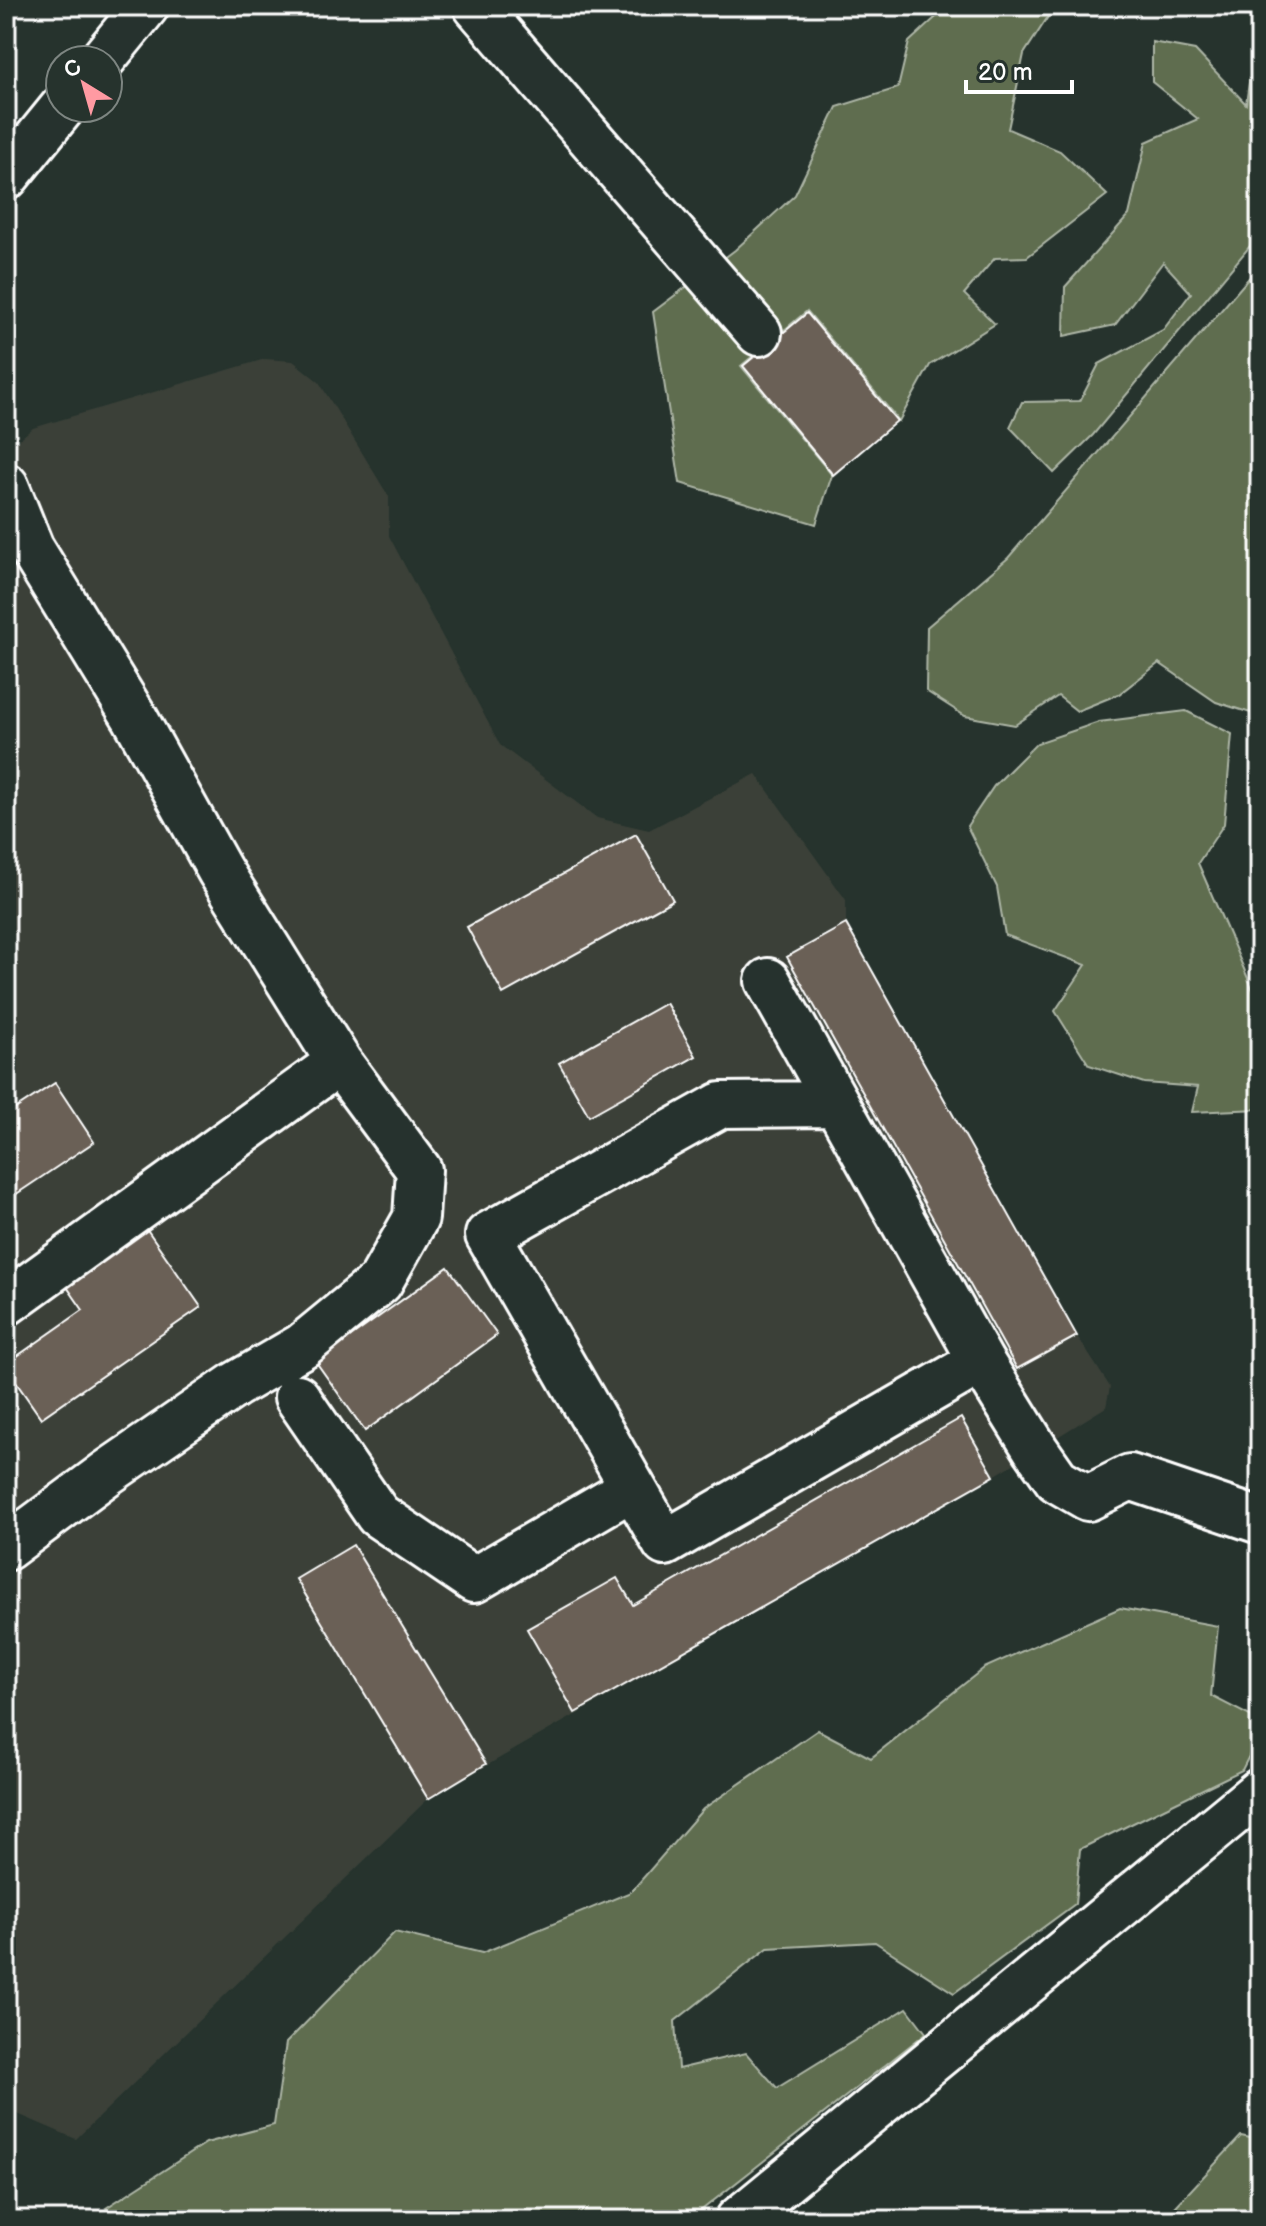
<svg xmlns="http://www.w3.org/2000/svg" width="1266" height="2226" viewBox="0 0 1266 2226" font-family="'Balsamiq Sans',sans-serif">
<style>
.built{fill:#3b4139}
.green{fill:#5e6d4f;stroke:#aeb6a7;stroke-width:2}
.building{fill:#6b6156;stroke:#fff;stroke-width:2}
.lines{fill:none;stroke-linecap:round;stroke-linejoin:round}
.minor-casing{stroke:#fff;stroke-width:50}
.minor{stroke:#26332d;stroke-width:44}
</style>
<rect width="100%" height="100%" fill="#26332d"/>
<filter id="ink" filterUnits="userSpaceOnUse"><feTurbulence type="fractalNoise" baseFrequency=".0125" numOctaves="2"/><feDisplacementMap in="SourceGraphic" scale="16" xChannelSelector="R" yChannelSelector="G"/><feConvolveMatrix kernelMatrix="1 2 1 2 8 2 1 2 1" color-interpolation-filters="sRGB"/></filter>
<g filter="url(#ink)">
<!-- built -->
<path class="built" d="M265,359L293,361L319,382L389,497V536L500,745L597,818L649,830L756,774L846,900V924L1077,1336L1110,1387L1106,1407L994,1476L428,1799L76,2139L6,2109V450L33,428Z"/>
<!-- green -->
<path class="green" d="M948,6H1055L1024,54L1008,129L1060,151L1107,195L1027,257L995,258L964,294L995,324L930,365L899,421L807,311L741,366L832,475L816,524L680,483L653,312L735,250L795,195L837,107L898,88L909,42Z
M1152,42L1195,50L1246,104L1252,61L1260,60V234L1093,435L1054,473L1010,427L1022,402L1080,401L1099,364L1163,330L1191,293L1163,262L1115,325L1064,336L1065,287L1129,215L1146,142L1198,119L1152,82Z
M1260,265V716L1216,702L1159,663L1119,694L1077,711L1058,696L1015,725L965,716L926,691L927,627L1008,558Z
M1186,711L1232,734L1224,824L1198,863L1260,1006V1109L1192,1112L1198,1087L1144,1083L1089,1065L1055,1011L1086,965L1005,935L997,887L967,826L994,786L1037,743L1099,722Z
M1120,1608L1218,1626L1211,1696L1260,1721V1734L1242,1770L1080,1849L1075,1904L954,1993L875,1942L768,1948L675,2021L678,2069L746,2053L777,2088L907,2008L926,2033L689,2220H122L106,2208L206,2143L274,2125L286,2043L395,1932L482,1953L631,1892L703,1809L818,1730L871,1758L984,1668Z
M1241,2136L1260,2140V2220H1163Z"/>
<!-- building -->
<path class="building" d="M807,313L897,421L833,475L743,366Z
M636,834L673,900L503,994L467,927Z
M846,924L1077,1336L1017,1369L787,957Z
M666,1003L696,1056L589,1116L559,1063Z
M55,1083L94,1142L6,1201V1115Z
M146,1228L201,1307L41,1418L6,1368V1364L83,1310L65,1284Z
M448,1267L497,1335L365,1431L316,1362Z
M961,1418L994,1476L575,1713L527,1629L617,1578L633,1605Z
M353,1545L486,1764L428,1799L296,1579Z"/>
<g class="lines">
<defs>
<path id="minor" d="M476,6L759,333
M102,60L146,6
M6,177L62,108
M6,486L31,548L135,718L220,871L339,1062L419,1170L416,1218L380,1282L302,1346L235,1385L107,1473L6,1548
M768,981L981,1361L1036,1450L1057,1480L1088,1498L1130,1477L1260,1521
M837,1104L721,1105L488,1235L665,1543L981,1361
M6,1303L339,1062
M297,1397L378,1515L474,1580L633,1487
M738,2220L1260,1791"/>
</defs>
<!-- minor casing -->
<use href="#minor" class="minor-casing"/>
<!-- minor -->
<use href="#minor" class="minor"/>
</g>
</g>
<!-- margin -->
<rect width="1266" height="2226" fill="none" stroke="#26332d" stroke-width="32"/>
<rect x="16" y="16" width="1234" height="2194" fill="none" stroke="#fff" stroke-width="3" filter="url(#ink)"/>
<!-- north arrow -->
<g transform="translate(84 84) rotate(323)"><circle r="38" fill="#26332d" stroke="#7d8581" stroke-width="2"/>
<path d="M0-6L14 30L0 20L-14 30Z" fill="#ff9aa2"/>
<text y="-12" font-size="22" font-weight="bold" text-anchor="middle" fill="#ffffff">С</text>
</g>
<!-- scale -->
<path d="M966 80v12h106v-12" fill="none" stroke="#ffffff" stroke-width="4"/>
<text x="978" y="80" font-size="24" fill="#ffffff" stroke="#26332d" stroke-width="6" paint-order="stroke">20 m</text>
</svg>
